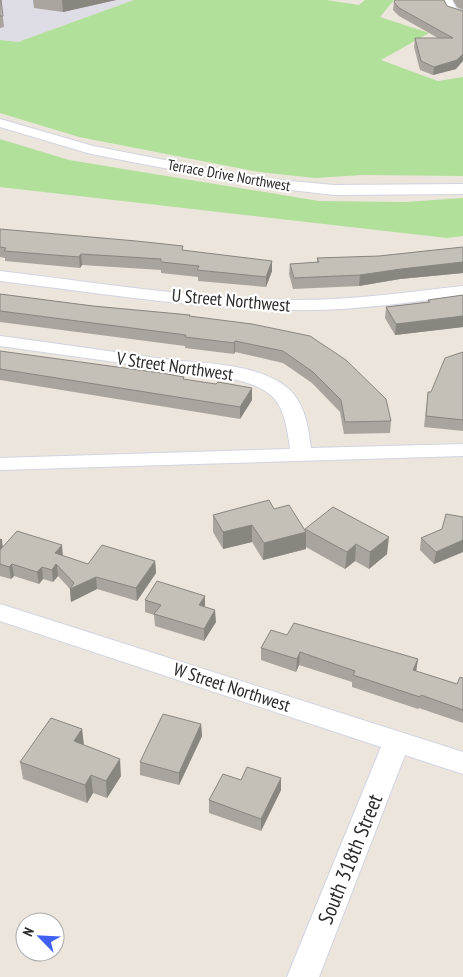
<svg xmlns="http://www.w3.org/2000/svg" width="463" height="977" viewBox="0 0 463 977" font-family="'PT Sans Narrow',sans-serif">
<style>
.industrial{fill:#dedce4}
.green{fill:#b1e09a}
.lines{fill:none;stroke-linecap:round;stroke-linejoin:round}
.minor-casing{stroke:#d1d4e2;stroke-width:2}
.minor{fill:#fff;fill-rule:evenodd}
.wall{fill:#a9a49d}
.shaded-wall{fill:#898680}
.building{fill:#c4bfb7;stroke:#898680}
.labels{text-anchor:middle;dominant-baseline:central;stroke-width:4.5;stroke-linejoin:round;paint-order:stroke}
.far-street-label{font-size:15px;fill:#2a2a2a;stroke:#fff}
.street-label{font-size:18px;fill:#2a2a2a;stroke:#fff}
.near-street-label{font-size:21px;fill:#2a2a2a;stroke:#fff}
</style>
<rect width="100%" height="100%" fill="#ebe5dc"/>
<!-- industrial -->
<path class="industrial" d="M0,0H134L18,42L0,40Z"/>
<!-- green -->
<path class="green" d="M134,0H326L359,5L365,0H394L380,17L429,33L381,60L438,81L463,77V176L362,175L315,178L259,172L79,137L0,113V40L18,42Z
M0,139L69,160L319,201L405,202L463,198V236L447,238L0,187Z"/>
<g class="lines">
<defs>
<path id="minor" d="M440,0H452L456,8L463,11V18L447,12Z
M0,119L93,146L257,178L334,185L463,184V194L334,195L257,186L91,154L0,127Z
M0,271C99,283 198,299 297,300C353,300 408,292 463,286V296C408,302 353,311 297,310C198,309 99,293 0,281Z
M0,336C54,343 109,351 163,359C202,364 252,362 285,386C305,401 308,426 311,448L463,444V456L0,470V458L290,449C284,398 274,387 223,377L0,346Z
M0,604L463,752V774L405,755L319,977H287L381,747L0,621Z"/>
</defs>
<!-- minor casing -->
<use href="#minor" class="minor-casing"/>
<!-- minor -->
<use href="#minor" class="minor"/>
</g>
<!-- wall -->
<path class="wall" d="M0,0H1L4,27L0,28Z
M33,0H116L63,12L34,8Z
M453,0H463V10L457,7Z
M394,2L447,6L463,11L456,69L433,75L420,70L414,47L415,38H438L399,16L393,10Z
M0,229L272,261V271L266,287L198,281V277L161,273V270L82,265L80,268L5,261V258L0,257Z
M463,247V273L400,279L359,286L293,289L289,274L290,264L317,262V258L379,256Z
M0,294L93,306L190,315V317L252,324L391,421L390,433L344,434L340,412L312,383L283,363L235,352L234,354L185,348V346L0,322Z
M463,295V327L395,335L385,318L386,307L428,302V300Z
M0,351L184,380L252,400L240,419L0,380Z
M463,352V431L424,427L428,392H431Z
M274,509L305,530V529L387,554L369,569L355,561L345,569L306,547V549L263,560L252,542L223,549L213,532V515Z
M463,517V552L434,564L420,550L421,538L442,529Z
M0,538L3,547L63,556L88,564L155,561L156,573L137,601L97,589L71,602L70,589L58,576L53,582L43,579L39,584L14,576L11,579L0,576Z
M145,600L205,607L216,622L204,641L155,626L154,615L145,612Z
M287,635L418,659L416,671L457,684L463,678V723L419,708L418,709L352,687V682L299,665L296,672L261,660V648Z
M201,724L202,736L179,785L140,775V762Z
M82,729L84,745L121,776L107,798L93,793L87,803L23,779L20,762Z
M241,780L281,790L261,831L209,813V800Z"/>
<!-- shaded-wall -->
<path class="shaded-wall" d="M62,0H116L63,12Z
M463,54V61L456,69L433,75L434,67Z
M81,254L82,265L80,268L79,257Z
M272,261V271L266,287V277Z
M463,262V273L400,279L359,286L360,275L401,269Z
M463,316V327L395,335L396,324Z
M235,341V352L234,354V343Z
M252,388V400L240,419V407Z
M252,525V542L223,549V532Z
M306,532V549L263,560L264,543Z
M389,537L387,554L369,569L370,552Z
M0,539H2L3,551L0,552Z
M463,540V552L434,564L436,552Z
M356,544L355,561L345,569L347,552Z
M62,545L63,557L57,565L58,576L53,582L52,570L55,553Z
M155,561L156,573L137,601L136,588Z
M12,564L14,576L11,579L9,567Z
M42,567L43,579L39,584L37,572Z
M96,577L97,589L71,602L70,589Z
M205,596V608L199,605Z
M215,610L216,622L204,641V629Z
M300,652L299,665L296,672L297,659Z
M418,659L416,672L413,670Z
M201,724L202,736L179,785V773Z
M82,729L84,747L74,741Z
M120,759L121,776L107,798L106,781Z
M91,775L93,793L87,803L85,785Z
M281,778V790L261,831V819Z"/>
<!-- building -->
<path class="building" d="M0,0H1L3,16H0Z
M395,0H444L447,6L463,11V54L457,60L434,67L421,61L415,38H453L399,8L394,2Z
M0,229L136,241L183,246L182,250L272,261L266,277L197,270L199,266L161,262V259L81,254L79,257L4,251L6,248L0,247Z
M463,247V262L401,269L360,275L294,278L290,264L319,262L317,258L379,256Z
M0,294L93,306L190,315L189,316L252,324L310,336L346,360L386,399L391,421L345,422L341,400L313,372L283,351L235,341L234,343L185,337L186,335L0,311Z
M463,295V316L396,324L386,307L430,302L428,300Z
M0,351L161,373L184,377L183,379L216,384L218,382L252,388L240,407L0,369Z
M463,352V420L426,416L428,392H431L445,358Z
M269,500L274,509L289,505L306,532L264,543L252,525L223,532L213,515Z
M333,507L389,537L370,552L356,544L347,552L305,529Z
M446,514L463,517V540L436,552L421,538L442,529Z
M17,531L62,545L55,553L88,564L102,545L155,561L136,588L96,577L70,589L74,583L56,564L52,570L42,567L37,572L12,564L9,567L0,564V550Z
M157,581L205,596L199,605L215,610L204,629L154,614L161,605L145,600Z
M294,623L418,659L413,670L457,684L460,677L463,678V710L421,695L420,697L353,675L355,671L300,652L297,659L261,648L271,630L287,635Z
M163,714L201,724L179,773L140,762Z
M51,718L82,729L74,741L120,759L106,781L91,775L85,785L20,762Z
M247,767L281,778L261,819L209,800L223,774L241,780Z"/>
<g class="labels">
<!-- far-street labels -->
<g class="far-street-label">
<text transform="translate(229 175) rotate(10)">Terrace Drive Northwest</text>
</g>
<!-- street labels -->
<g class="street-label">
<text transform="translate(231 300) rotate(5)">U Street Northwest</text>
<text transform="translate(175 366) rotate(8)">V Street Northwest</text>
<text transform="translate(232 687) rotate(18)">W Street Northwest</text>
</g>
<!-- near-street labels -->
<g class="near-street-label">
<text transform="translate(350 859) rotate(-68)">South 318th Street</text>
</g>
</g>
<!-- north arrow -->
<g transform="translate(40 937) rotate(294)"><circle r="24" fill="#ffffff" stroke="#aaaaaa"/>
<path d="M0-4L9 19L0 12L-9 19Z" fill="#4061f4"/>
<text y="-8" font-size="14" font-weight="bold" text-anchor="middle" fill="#2a2a2a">N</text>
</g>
</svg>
